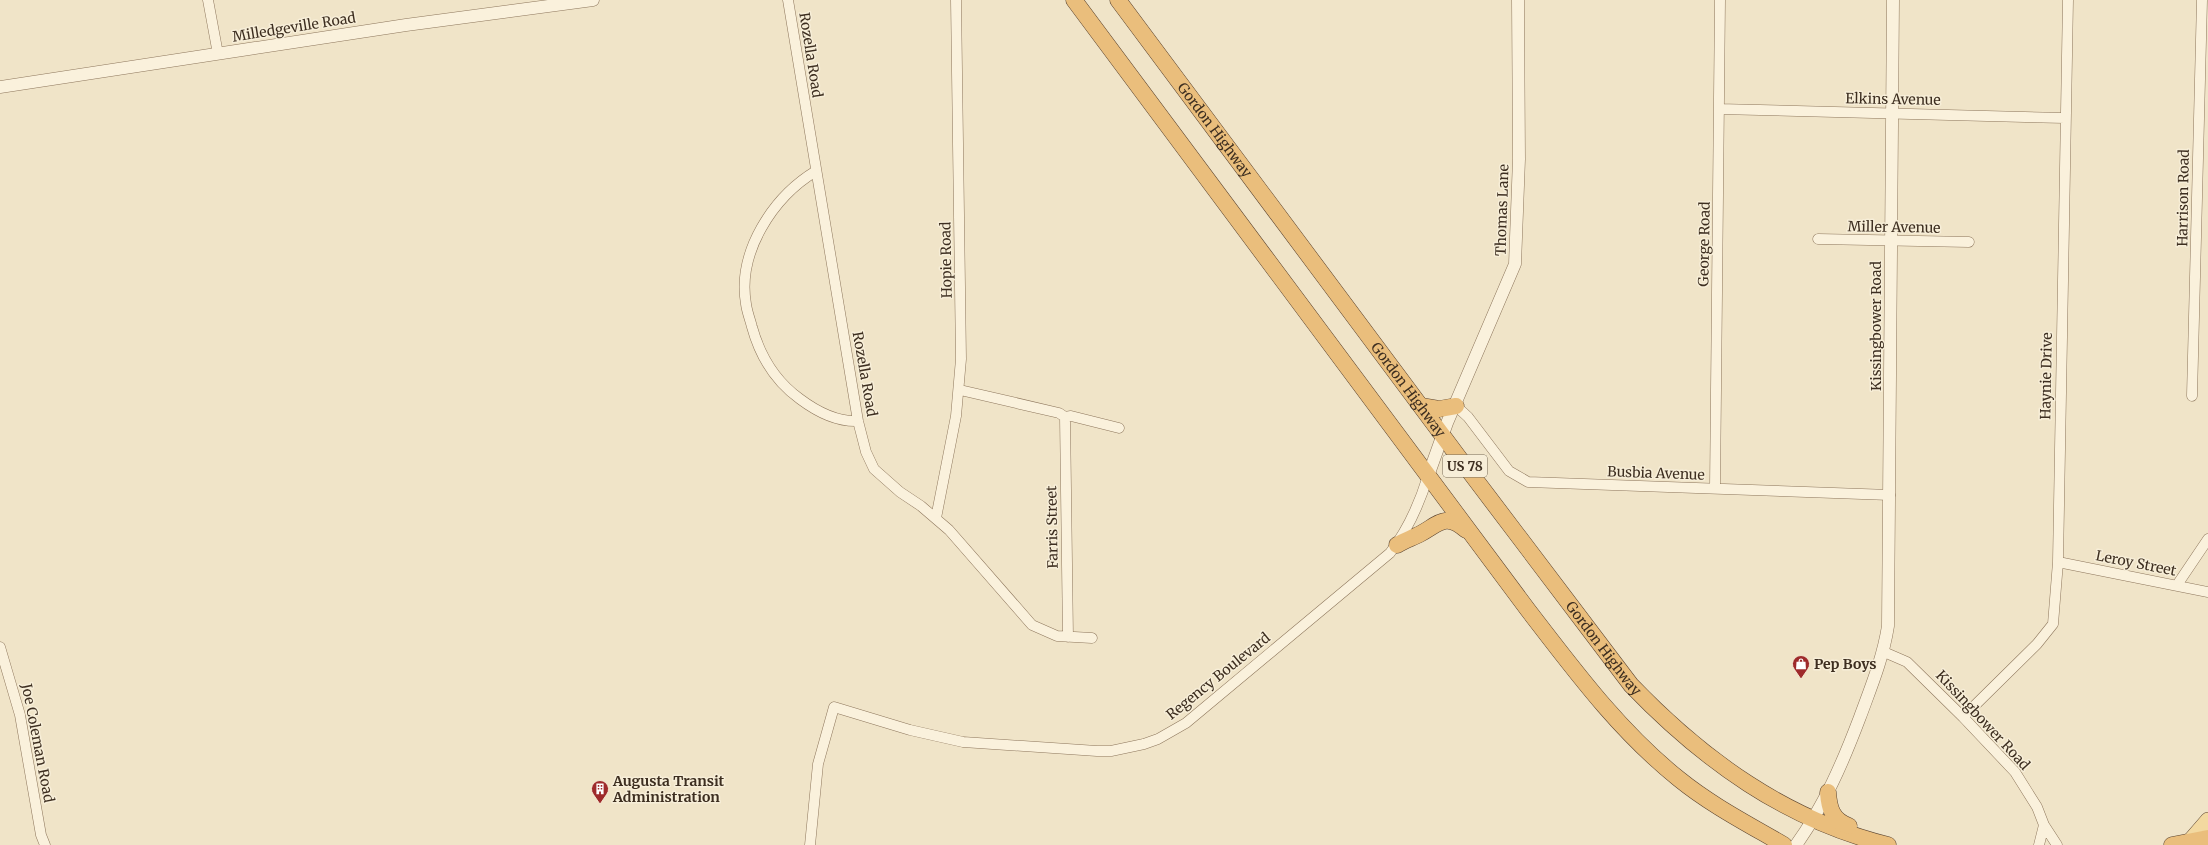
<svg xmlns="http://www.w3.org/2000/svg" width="2208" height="845" viewBox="0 0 2208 845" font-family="Merriweather,serif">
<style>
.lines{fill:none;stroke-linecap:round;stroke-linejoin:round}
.minor-casing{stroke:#8d765c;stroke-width:11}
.tertiary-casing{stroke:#8d765c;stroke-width:13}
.primary-casing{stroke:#5b4430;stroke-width:16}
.trunk-casing{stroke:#5b4430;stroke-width:17}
.minor{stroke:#faf1dc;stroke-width:10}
.tertiary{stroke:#faf1dc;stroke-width:12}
.primary{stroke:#f3d9a0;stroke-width:15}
.trunk{stroke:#eabe7c;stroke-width:16}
.labels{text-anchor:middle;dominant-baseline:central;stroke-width:3;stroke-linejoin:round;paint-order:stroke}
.shield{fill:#f7eed8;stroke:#756857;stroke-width:1}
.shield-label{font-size:13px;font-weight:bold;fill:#3d2e20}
.street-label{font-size:14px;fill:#3d2e20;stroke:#f7eed8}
.poi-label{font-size:14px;font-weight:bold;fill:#3d2e20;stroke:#f7eed8;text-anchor:start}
</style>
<rect width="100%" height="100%" fill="#f0e4c8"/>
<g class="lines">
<defs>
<path id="minor" d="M208,0L218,54
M788,0L858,421L866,452L874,469L900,492L921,506L949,530L1032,625L1057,636L1092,638
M1719,109L2065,118
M816,171C773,197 737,252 746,304C747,312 750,319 752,327C760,356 775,381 800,399C816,411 837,422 858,421
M1818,239L1969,242
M960,390L1059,413L1065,417L1068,637
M2192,396L2202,0
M1456,406L1468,417L1509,471L1528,482L1890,495
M1065,417L1071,416L1119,428
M1715,488L1720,0
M936,518L956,416L961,359L956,0
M2058,562L2208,592
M2177,585L2208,539
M0,647L20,715L41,835L45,845
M1884,652L1907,662L1963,717L2015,772L2037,807L2044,825L2057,845
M1963,717L2037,644L2053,624L2058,562L2068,0
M810,845L818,764L834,707L910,730L963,742L1097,751H1111L1144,744L1158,739L1186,723L1390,553C1407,531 1420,502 1428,476
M2039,845L2044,825"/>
<path id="tertiary" d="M0,87L406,25L593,0
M1428,476L1447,423L1515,264L1519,159L1518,0
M1796,845C1824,806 1843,762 1860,717C1871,687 1883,658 1888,626L1893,0"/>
<path id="primary" d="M2189,842L2208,820"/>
<g id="trunk">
<path d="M1074,0L1528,610C1575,671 1619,731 1679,779C1711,805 1748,824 1784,845"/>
<path id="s1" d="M1118,0L1466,467L1631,685C1703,760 1786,820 1888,845"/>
<path d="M1421,406L1439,409L1456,406"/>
<path d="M1397,545C1404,541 1412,538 1420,534C1439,524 1445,512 1466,530"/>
<path d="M1828,792C1829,808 1832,820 1849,826"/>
<path d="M2172,845L2208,838"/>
</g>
</defs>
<!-- minor casing -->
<use href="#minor" class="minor-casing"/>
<!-- tertiary casing -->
<use href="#tertiary" class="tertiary-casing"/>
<!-- primary casing -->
<use href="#primary" class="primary-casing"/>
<!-- trunk casing -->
<use href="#trunk" class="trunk-casing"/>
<!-- minor -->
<use href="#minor" class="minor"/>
<!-- tertiary -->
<use href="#tertiary" class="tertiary"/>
<!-- primary -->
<use href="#primary" class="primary"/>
<!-- trunk -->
<use href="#trunk" class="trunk"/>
</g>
<!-- icons -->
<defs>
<symbol id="shop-pin" viewBox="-11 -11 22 30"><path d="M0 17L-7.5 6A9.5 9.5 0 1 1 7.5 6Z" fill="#9e2a2b" stroke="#f7eed8"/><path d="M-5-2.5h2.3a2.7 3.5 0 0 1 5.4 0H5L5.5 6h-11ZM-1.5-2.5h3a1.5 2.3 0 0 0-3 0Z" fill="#fff"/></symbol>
<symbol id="building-pin" viewBox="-11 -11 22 30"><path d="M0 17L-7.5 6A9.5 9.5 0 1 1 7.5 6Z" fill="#9e2a2b" stroke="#f7eed8"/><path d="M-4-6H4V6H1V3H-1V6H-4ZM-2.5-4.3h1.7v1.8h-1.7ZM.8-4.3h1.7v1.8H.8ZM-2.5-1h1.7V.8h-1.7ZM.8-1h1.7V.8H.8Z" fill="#fff"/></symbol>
</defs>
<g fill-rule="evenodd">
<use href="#shop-pin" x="1791" y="654" width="20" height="27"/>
<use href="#building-pin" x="590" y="779" width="20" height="27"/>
</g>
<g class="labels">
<!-- shield labels -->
<rect class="shield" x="1443" y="455" width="44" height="22" rx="3"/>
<g class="shield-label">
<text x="1465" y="466">US 78</text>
</g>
<!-- street labels -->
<g class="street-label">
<text transform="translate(294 27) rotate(-9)">Milledgeville Road</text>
<text transform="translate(811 55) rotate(81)">Rozella Road</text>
<text transform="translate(1893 99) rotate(1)">Elkins Avenue</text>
<text stroke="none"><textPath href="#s1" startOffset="162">Gordon Highway</textPath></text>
<text transform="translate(2183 198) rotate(-89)">Harrison Road</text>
<text transform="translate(1502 210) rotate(-88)">Thomas Lane</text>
<text transform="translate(1894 227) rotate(1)">Miller Avenue</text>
<text transform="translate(1704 244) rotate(-89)">George Road</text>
<text transform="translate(946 260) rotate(-91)">Hopie Road</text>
<text transform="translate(1876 326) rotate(-90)">Kissingbower Road</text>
<text transform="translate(865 374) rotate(80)">Rozella Road</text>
<text transform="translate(2046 376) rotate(-89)">Haynie Drive</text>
<text stroke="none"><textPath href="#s1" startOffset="486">Gordon Highway</textPath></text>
<text transform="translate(1656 473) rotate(2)">Busbia Avenue</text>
<text transform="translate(1052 527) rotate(-91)">Farris Street</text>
<text transform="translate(2136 563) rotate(11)">Leroy Street</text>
<text stroke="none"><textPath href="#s1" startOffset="810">Gordon Highway</textPath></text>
<text transform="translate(1218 676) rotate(-39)">Regency Boulevard</text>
<text transform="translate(1983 720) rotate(47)">Kissingbower Road</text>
<text transform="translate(38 743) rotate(79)">Joe Coleman Road</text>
</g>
<!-- poi labels -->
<g class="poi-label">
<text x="1814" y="664">Pep Boys</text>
<text x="613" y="781">Augusta Transit<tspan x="613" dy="16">Administration</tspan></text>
</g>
</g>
</svg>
